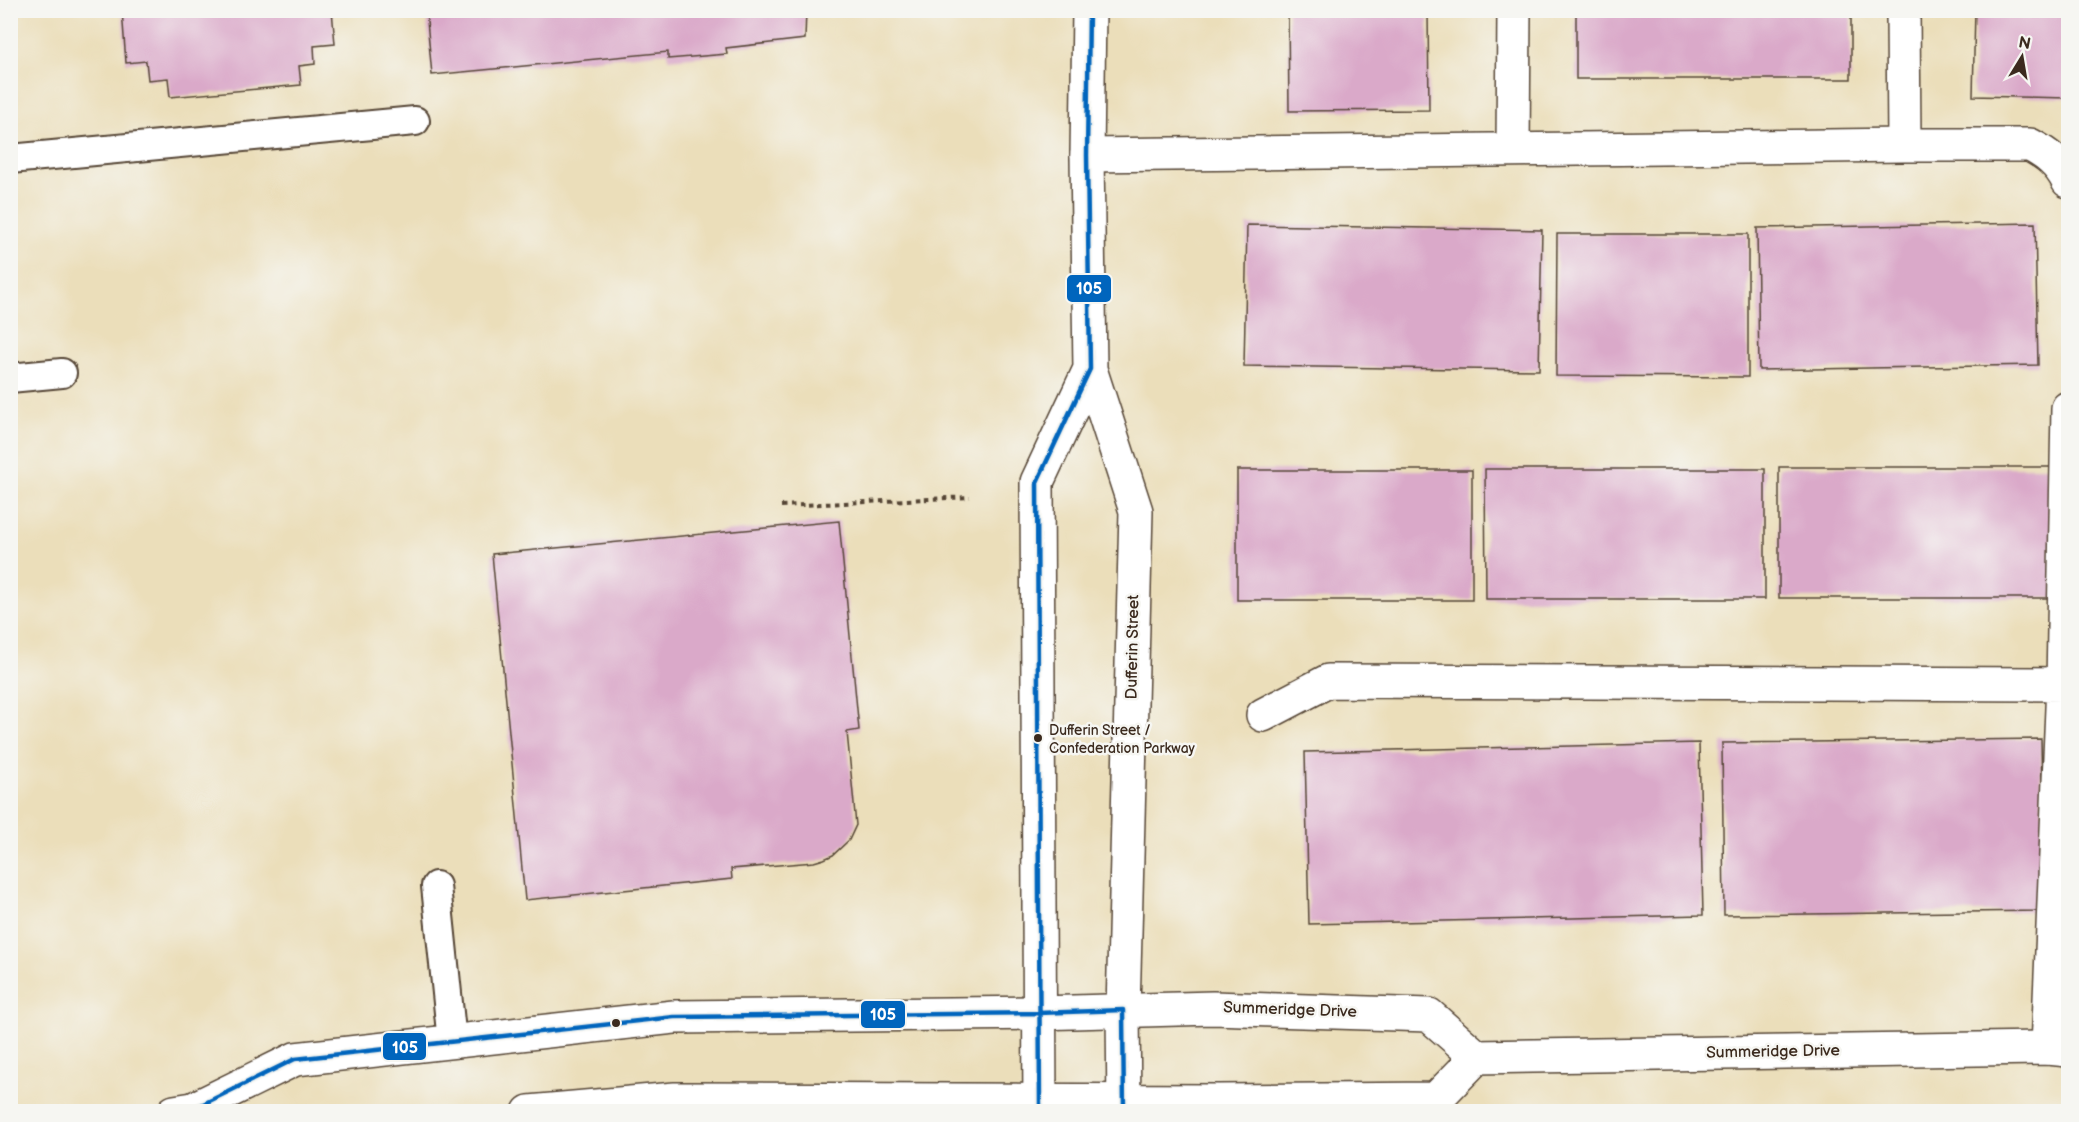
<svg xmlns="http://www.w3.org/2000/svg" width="2079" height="1122" viewBox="0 0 2079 1122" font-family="'Balsamiq Sans',sans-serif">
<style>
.building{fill:#daa9c9}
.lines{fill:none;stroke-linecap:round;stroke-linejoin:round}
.service-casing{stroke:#554535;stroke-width:32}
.minor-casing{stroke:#554535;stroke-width:36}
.tertiary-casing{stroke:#554535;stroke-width:36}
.secondary-casing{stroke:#554535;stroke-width:36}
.path{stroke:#554535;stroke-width:4;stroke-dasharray:4.5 4.5;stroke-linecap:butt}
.service{stroke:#fff;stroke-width:28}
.minor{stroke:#fff;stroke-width:33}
.tertiary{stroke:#fff;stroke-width:33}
.secondary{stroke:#fff;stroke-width:33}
.bus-1-casing{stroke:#f6f6f2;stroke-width:9}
.bus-1{stroke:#0065bd;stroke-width:4.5}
.bus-dot{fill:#3b2a1e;stroke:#f6f6f2;stroke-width:2}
.labels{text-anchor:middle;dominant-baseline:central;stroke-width:5;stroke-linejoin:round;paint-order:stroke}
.bus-label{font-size:14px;fill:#3b2a1e;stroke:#f6f6f2;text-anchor:start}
.street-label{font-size:16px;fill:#3b2a1e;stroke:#f6f6f2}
.line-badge{stroke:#f6f6f2;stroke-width:2}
.badge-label{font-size:16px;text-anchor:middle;font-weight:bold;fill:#fff}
</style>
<rect width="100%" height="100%" fill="#f6f6f2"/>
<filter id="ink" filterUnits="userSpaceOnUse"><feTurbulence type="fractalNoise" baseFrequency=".0167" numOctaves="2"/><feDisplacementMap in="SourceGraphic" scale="12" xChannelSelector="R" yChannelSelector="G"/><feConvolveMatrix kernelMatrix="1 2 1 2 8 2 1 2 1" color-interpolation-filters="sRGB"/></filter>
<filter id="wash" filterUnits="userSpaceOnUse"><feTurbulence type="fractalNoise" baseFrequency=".008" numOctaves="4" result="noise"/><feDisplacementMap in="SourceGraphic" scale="24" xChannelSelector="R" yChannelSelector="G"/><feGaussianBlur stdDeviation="1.35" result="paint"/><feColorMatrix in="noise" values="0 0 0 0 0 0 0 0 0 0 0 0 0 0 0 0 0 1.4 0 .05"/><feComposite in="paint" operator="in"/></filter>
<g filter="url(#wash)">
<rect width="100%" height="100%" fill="#ebdeba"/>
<g id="blocks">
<!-- building -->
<path class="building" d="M122,10H332L335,44L314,46L315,64L299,66L301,85L170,97L168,78L148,80L146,61L126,63Z
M426,10H806L805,39L726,48L727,54L668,59V52L432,75Z
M1288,10H1428L1429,110L1289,111Z
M1576,10H1851V79H1576Z
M1975,10H2068V98L1973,96Z
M2035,223L2038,365L1759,370L1757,228Z
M1247,225L1542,230L1539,370L1244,366Z
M1557,234H1748V377L1556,376Z
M1779,467H2058V598H1779Z
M1485,469H1765V599H1486Z
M1237,470H1472V600H1237Z
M839,521L859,730L847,732L856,825L849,840L833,855L824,859L814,862L731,869L732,879L525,900L492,554Z
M2041,739L2044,911L1724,915L1722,743Z
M1699,743L1703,915L1309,924L1305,752Z"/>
</g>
</g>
<g filter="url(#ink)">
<use href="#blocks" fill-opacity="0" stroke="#554535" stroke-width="1.5"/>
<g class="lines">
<defs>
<path id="service" d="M10,159L415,121
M10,378L62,373
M436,886L452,1042"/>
<path id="minor" d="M1904,145H2030C2047,154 2059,163 2068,181
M1513,149L1514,10
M1087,155L1904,145L1903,10
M2063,684L2068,408
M1263,715L1328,681L2063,684L2048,1048"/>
<path id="tertiary" d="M174,1112L193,1109L295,1059L674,1017L1038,1013L1213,1008L1429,1015L1477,1057L2048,1048L2068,1050
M529,1112L675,1099L1219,1101L1436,1099L1477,1057"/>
<path id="secondary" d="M1089,10L1087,155L1090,369L1136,511L1123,1010L1124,1112
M1040,1112L1037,482L1090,369"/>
</defs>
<!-- service casing -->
<use href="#service" class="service-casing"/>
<!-- minor casing -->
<use href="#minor" class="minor-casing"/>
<!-- tertiary casing -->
<use href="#tertiary" class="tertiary-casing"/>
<!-- secondary casing -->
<use href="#secondary" class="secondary-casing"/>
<!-- path -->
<path class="path" d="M781,506L970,497"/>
<!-- service -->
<use href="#service" class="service"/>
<!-- minor -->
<use href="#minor" class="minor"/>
<!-- tertiary -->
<use href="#tertiary" class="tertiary"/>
<!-- secondary -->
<use href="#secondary" class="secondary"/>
<defs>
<path id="bus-1" d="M1123,1010L1124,1112
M177,1112L193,1109L295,1059L674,1017L1038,1013L1123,1010
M1040,1112L1037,482L1090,369L1087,155L1089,10"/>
</defs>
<!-- bus-1 casing -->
<use href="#bus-1" class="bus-1-casing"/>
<!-- bus-1 -->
<use href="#bus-1" class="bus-1"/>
</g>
</g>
<!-- markers -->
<g class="bus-dot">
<circle cx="1038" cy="738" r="5"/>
<circle cx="616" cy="1023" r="5"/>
</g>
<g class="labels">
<!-- bus labels -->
<g class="bus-label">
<text x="1049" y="730">Dufferin Street /<tspan x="1049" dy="18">Confederation Parkway</tspan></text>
</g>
<!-- street labels -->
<g class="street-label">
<text transform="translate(1133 647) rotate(-89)">Dufferin Street</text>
<text transform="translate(1290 1010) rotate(2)">Summeridge Drive</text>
<text transform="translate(1773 1052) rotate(-1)">Summeridge Drive</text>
</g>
</g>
<g class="line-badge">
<rect x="1066" y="274" width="46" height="29" rx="6" fill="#0065bd"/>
<rect x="860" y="1000" width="46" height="29" rx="6" fill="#0065bd"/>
<rect x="382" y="1032" width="45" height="29" rx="6" fill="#0065bd"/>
</g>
<g class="badge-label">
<text x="1089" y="294">105</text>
<text x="883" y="1020">105</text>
<text x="405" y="1053">105</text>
</g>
<!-- margin -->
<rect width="2079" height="1122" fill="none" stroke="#f6f6f2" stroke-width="36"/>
<!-- north arrow -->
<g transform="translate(2022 57) rotate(11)" stroke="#f6f6f2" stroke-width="4.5" paint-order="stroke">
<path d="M0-4.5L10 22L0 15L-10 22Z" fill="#3b2a1e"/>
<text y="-9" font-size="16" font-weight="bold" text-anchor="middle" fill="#3b2a1e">N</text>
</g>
</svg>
